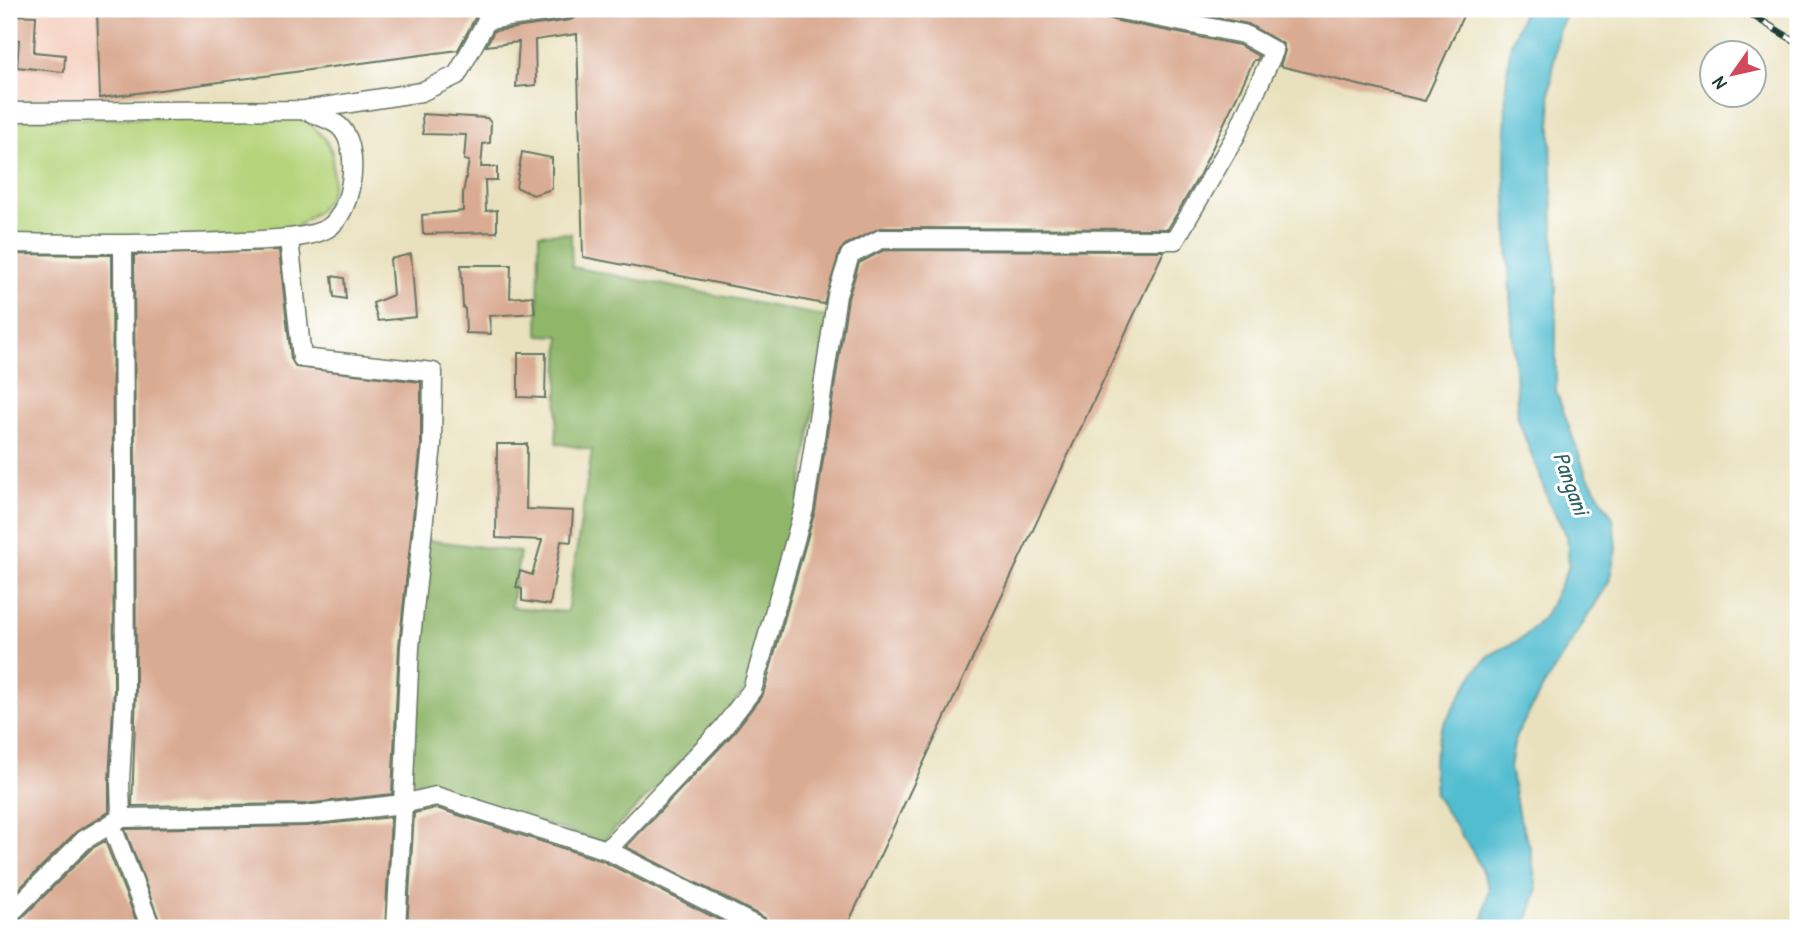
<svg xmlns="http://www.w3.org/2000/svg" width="1807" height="937" viewBox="0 0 1807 937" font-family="'Patrick Hand',sans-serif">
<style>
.built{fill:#f6d2c3}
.green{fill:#b5d47b;stroke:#6a8858;stroke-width:2}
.forest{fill:#90b66b;stroke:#587a50;stroke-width:2}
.water{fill:#53bdd0;stroke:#397d82;stroke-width:2}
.building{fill:#daab93}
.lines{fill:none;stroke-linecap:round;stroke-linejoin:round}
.minor-casing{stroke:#667664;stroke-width:21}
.minor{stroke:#fff;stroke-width:18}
.rail-casing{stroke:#1f3d34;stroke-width:7}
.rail{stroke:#fff;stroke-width:4.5;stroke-dasharray:13;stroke-linecap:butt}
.labels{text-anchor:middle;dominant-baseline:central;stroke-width:6;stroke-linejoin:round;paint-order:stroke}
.water-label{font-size:23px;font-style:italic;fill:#2f6363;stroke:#fff}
</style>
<rect width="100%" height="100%" fill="#fff"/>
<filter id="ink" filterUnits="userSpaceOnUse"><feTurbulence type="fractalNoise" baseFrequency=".0143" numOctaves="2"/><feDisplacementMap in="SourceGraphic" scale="14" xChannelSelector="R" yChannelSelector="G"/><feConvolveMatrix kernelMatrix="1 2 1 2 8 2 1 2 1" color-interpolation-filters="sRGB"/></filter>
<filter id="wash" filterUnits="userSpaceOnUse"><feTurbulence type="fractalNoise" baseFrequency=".00686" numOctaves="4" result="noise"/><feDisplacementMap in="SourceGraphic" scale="28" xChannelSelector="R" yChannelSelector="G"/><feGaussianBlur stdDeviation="1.57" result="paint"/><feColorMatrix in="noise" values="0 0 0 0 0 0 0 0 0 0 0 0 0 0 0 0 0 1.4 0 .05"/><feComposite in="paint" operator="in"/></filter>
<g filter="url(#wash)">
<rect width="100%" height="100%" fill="#e9e1be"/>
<!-- built -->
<path class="built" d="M9,9H97L100,98L9,99Z"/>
<!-- green -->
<path class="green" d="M304,117L326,140L332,152L333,181L329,198L318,211L288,232L182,237L9,236V119Z"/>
<!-- forest -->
<path class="forest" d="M571,233L572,267L828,317L798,508L746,687L719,724L602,842L436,790L408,779L427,540L520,552L511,607L567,612L592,450L556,443L560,336L538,335L539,234Z"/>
<!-- water -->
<path class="water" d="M1524,9H1569L1558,31L1550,90L1553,226L1556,285V391L1586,474L1613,518L1616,549L1609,582L1543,687L1515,738L1510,767L1518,813L1530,847L1537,890L1525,928H1482L1489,887L1474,854L1435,795L1433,764L1441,729L1475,671L1490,655L1523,638L1545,616L1569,566L1567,536L1550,504L1518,419L1510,293L1505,174L1506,87L1510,47Z"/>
<g id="blocks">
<!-- building -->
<path class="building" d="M97,9H475V18L458,50L100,98Z
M579,9H1104L1107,17L1113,20L1239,45L1259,56L1257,60H1254L1200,174L1168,229L880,228L845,245L840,251L824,304L583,257L577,34L535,40L536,85L516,87L519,42L486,46L494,31L570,20L575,18Z
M1173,9H1466L1425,101L1280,66L1285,51L1283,44L1248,24Z
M9,15L36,16L34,52L65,55L64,72L17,67L19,40L9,39Z
M422,114L487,118L491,123L490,143L483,144L481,167H497V180H485L486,211L497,210V232L423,234L422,215L463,211V193L469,161L464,160L466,135L423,134Z
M522,152L552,158V189L533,195L516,187Z
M279,250L291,359L296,367L421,382V444L399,646L392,794L305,804L132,806L136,690L134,255Z
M884,250L1164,251L846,928H771L765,918L626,847L731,736L763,694L815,511L848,298L859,263Z
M9,254L112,255L114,690L109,781V812L76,832L9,899Z
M411,254L416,317L378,321L373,303L393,295L390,259Z
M461,265H511L510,298L533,296L535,313L489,316L491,334L466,333L465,309L463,307Z
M332,276L344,278L346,299L334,297Z
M518,353H546L545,398L518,397Z
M497,444H527L526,509L573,511L571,542L561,541L550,605L522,601V589L516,587L520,571L532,575L542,540L496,538Z
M436,808L603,861L735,928H407L414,813Z
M391,817L385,928H162L125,829L306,826Z
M105,841L139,928H9V926L17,923L91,849Z"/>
</g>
</g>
<g filter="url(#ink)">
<use href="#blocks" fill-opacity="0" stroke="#667664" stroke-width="2"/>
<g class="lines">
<defs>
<path id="minor" d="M487,20L568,9
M9,112L305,110L421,92L457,75L487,20L486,9
M9,243C87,244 166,245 244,241C265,240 310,239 328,228C353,212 362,146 339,126C331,119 315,115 305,110
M121,818L120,782L125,690L123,244
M111,824L151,928
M607,850L723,728L752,690L804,509L837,295L850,255L881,239L1175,240L1236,135L1274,51L1243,34L1115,9
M9,915L84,840L121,818L306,815L403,804L410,647L432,445L433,372L302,358L289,239
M396,928L403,804L436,796L607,850L760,928"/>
</defs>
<!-- minor casing -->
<use href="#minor" class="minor-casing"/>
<!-- minor -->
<use href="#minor" class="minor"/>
<defs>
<path id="rail" d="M1742,9L1798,43"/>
</defs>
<!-- rail casing -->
<use href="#rail" class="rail-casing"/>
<!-- rail -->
<use href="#rail" class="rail"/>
</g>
</g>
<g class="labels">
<!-- water labels -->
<g class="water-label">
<text transform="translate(1572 483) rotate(70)">Pangani</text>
</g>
</g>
<!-- margin -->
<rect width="1807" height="937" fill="none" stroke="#fff" stroke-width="35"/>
<!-- north arrow -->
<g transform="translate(1733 74) rotate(236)"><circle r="33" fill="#ffffff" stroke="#a5b1ae" stroke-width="2"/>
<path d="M0-5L12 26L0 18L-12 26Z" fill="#d1495b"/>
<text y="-10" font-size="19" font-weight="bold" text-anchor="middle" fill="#1f3d34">N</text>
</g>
</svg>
